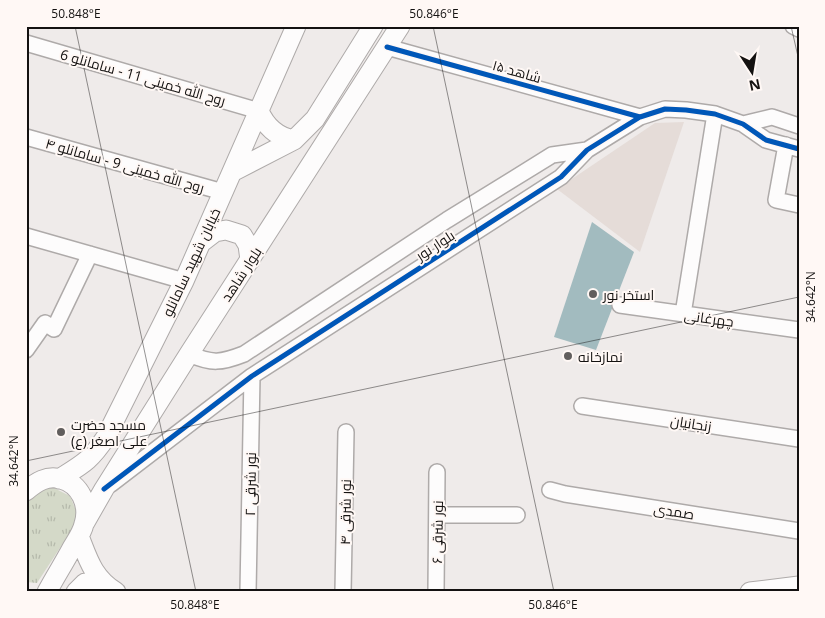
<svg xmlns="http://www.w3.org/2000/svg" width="825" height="618" viewBox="0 0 825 618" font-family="'Open Sans',Cairo,sans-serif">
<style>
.built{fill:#e5dcd8}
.grass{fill:url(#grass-tufts)}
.water{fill:#a2bbbf}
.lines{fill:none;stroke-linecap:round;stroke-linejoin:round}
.minor-casing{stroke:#aeaaa9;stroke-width:18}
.major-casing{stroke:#aeaaa9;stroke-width:21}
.minor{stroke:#fdfcfc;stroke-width:15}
.major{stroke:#fdfcfc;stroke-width:19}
.cycleway-casing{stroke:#fff8f5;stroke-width:8}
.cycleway{stroke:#0057b8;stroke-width:5}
.ticks{fill:none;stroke:#141211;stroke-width:1;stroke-opacity:0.45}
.poi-dot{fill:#615e5d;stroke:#fff8f5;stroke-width:2}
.labels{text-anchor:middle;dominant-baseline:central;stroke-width:4;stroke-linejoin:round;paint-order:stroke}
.street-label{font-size:14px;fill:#141211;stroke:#fff8f5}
.poi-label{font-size:14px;fill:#141211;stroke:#fff8f5;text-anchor:start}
.neatline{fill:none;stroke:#141211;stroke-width:2}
.ticks-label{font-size:12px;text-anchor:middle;fill:#141211}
</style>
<defs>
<pattern id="grass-tufts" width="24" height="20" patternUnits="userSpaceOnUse" patternTransform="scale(1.25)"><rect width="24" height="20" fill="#d4d9c8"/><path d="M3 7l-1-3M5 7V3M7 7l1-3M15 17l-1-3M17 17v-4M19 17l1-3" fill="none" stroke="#b5b9ab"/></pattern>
</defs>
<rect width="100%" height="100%" fill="#efebea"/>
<!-- built -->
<path class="built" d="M684,122L640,252L557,189L655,123Z"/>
<!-- grass -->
<path class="grass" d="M43,488H54L70,496L77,513L75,525L37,583L26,582V504L35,493Z"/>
<!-- water -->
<path class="water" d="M592,222L634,252L596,350L554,337Z"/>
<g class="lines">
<defs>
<path id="minor" d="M793,26L799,29
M26,43L259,111
M387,47L640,117
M743,124L772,117L799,126
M26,137L223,192
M786,145L776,200L799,205
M26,236L184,281
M620,305L799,330
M683,314L715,114
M26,350L45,323L54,329L90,254
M189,354C212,364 221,363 244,354L447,220L552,155L587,150
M582,406L799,439
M111,484L252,376L561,177L587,150L640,117L665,109L686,110L715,114L743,124L766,140L799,149
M550,490L565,494L799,531
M437,515H517
M248,592L252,376
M343,592L346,432
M436,592L437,472"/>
<path id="major" d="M259,111C266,127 277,137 294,140
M232,172L294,140L315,119L373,26
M202,242L215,232L226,230L242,235L248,245L250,260
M59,479C83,464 90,461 106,437L184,281L296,26
M26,491C36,482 47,475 61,479C80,484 90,505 84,524C82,533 76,541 72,548C64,563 55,577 47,592
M84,524L104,489L189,354L400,26
M79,536C88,559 93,578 116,592
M76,592L85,583H94L108,592
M750,592L799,586"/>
</defs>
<!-- minor casing -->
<use href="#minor" class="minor-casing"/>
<!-- major casing -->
<use href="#major" class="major-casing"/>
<!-- minor -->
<use href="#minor" class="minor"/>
<!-- major -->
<use href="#major" class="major"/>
<defs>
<path id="cycleway" d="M387,47L640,117
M104,489L252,376L561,177L587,150L640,117L665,109L686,110L715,114L743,124L766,140L799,149"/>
</defs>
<!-- cycleway casing -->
<use href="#cycleway" class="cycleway-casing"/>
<!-- cycleway -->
<use href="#cycleway" class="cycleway"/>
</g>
<!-- ticks -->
<path class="ticks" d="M75,26L196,592M433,26L554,592M791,26L799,61M26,28L33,26M26,461L799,297"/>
<!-- markers -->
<g class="poi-dot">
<circle cx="593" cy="294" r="5"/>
<circle cx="568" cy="356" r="5"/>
<circle cx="61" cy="432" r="5"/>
</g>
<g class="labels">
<!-- street labels -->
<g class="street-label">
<text transform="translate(517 71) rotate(16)">شاهد ۱۵</text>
<text transform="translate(143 77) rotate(16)">روح الله خمینی 11 - سامانلو 6</text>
<text transform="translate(125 165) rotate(16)">روح الله خمینی 9 - سامانلو ۴</text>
<text transform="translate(435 245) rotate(-33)">بلوار نور</text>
<text transform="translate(191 262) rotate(-65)">خیابان شهید سامانلو</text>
<text transform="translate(241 274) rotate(-57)">بلوار شاهد</text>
<text transform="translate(709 318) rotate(8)">چهرغانی</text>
<text transform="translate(691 423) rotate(9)">زنجانیان</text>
<text transform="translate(250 484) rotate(-89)">نور شرقی ۲</text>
<text transform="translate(674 511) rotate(9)">صمدی</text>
<text transform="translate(345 512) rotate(-89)">نور شرقی ۴</text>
<text transform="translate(437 532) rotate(-89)">نور شرقی ۶</text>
</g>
<!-- poi labels -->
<g class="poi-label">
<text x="603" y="294">استخر نور</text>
<text x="578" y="356">نمازخانه</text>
<text x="71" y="424">مسجد حضرت<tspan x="71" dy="16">علی اصغر (ع)</tspan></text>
</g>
</g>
<!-- border -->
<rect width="825" height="618" fill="none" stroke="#fff8f5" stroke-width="55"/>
<!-- north arrow -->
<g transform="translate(752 72) rotate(168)" stroke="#fff8f5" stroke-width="4" paint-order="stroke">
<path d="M0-4L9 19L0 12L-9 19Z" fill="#141211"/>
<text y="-8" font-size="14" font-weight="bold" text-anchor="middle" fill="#141211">N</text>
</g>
<rect x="28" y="28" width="770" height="562" class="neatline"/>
<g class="ticks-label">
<text x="76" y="18">50.848°E</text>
<text x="434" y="18">50.846°E</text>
<text transform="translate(811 297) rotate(-90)" y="4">34.642°N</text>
<text transform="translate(14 461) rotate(-90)" y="4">34.642°N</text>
<text x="195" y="609">50.848°E</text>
<text x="553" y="609">50.846°E</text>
</g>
</svg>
